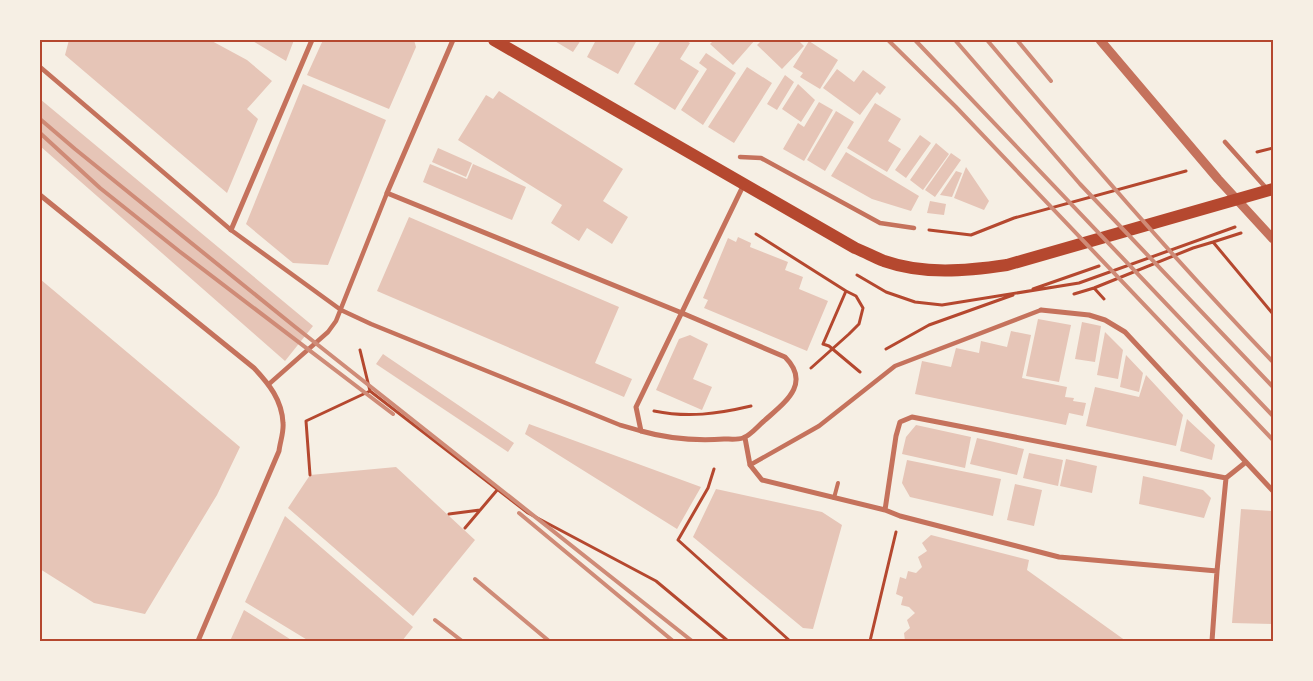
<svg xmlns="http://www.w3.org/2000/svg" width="1313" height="681" viewBox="0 0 1313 681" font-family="'Asap Condensed',sans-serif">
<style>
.building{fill:#e6c5b7}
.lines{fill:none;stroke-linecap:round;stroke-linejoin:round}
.path{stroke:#b5482f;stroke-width:3}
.service{stroke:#c5725c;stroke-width:4}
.pedestrian{stroke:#c5725c;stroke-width:4.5}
.minor{stroke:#c5725c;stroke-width:5}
.tertiary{stroke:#c5725c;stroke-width:9}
.primary{stroke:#b5482f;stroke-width:12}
.rail{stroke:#cf8b77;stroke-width:4}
.neatline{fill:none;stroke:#b5482f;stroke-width:2}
</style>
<rect width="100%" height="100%" fill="#f6efe4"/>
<!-- building -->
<path class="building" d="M69,40H210L247,60L272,81L247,109L258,119L227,193L65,55Z
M251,40H294L286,61Z
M323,40H414L416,47L389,109L307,75Z
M553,40H581L573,52Z
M596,40H637L618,74L587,57Z
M661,40H685L690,43L680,59L699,71L675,110L634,84Z
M714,40H755L733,65L710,44Z
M762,40H798L804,46L782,69L757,45Z
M809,41L838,60L820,89L800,77L803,73L793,67Z
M706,53L736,73L703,125L681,110L707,69L699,63Z
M747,67L772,83L734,143L708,127Z
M837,69L854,82L863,70L886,87L880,95L877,92L860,115L823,88Z
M785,75L794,82L777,110L767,104Z
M303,84L386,120L328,265L293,263L246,224Z
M798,84L815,100L801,122L782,109Z
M499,91L623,169L603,201L628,217L612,244L587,228L579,241L551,223L562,205L458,140L486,95L493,99Z
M40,99L313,326L285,361L40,146Z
M819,102L833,110L804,161L783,149L798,123L804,127Z
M875,103L901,119L888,141L901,149L887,172L847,148Z
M836,111L854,122L825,171L807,160Z
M920,135L931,143L906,178L895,170Z
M936,143L949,154L923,190L910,180Z
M438,148L472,163L466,177L432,162Z
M846,152L919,196L911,211L872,199L831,176Z
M951,153L961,160L935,197L925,190Z
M430,164L467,179L473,164L526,187L512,220L423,182Z
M966,167L989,201L984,210L954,198Z
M956,171L962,173L952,197L940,195Z
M930,201L946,204L944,215L927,213Z
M409,217L619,307L595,363L632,379L624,397L377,291Z
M738,237L751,243L750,247L788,262L785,270L803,277L799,289L828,301L807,351L704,308L708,300L703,298L728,238L736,242Z
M40,279L240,447L217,495L145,614L94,603L40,569Z
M1038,319L1071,325L1059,382L1026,376Z
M1082,322L1101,326L1095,362L1075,359Z
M1011,331L1031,335L1022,378L1067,387L1065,397L1074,398L1073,401L1086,403L1083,416L1069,413L1066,425L915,394L922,361L951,367L956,348L979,353L981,341L1007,347Z
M1105,332L1123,350L1118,379L1097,375Z
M690,335L708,344L693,379L712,387L702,410L656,390L679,339Z
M383,354L514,443L508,452L376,364Z
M1126,355L1143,373L1139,392L1120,387Z
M1146,375L1183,415L1176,446L1086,426L1095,387L1139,397Z
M1187,419L1215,445L1212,460L1180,451Z
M529,424L701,487L677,529L525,434Z
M916,425L971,437L965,468L902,454L906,437Z
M977,438L1024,449L1017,475L970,464Z
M1029,453L1063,460L1058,486L1023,478Z
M1066,459L1097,466L1092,493L1060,486Z
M907,460L1001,479L993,516L910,497L902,483Z
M396,467L475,540L413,616L288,508L310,475Z
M1143,476L1203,490L1211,498L1204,518L1139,504Z
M1015,484L1042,490L1034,526L1007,520Z
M716,489L822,512L842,525L813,629L803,628L693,537Z
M1241,509L1273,511V624L1232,623Z
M285,516L413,627L402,641H309L245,602Z
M931,535L1029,560L1027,570L1126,641H905L904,633L910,628L907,620L915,613L909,607L901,605L903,597L896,594L900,577L906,579L908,571L916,573L922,567L918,557L927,551L922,543Z
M244,610L293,641H230Z"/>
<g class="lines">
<!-- path -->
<path class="path" d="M1257,152L1273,148
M929,230L971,235L1014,218L1186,171
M756,234L846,291
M1213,242L1241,233
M857,275L886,292L915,302L942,305L1079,283L1235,227
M1094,288L1104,299
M1033,289L1099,266
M1074,294L1094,288L1193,248L1213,242L1273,314
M886,349L929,325L1013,295
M360,350L370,391
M811,368L849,334L859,324L863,308L856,296L846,291L823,344L829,346L860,372
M654,411C688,418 717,414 751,406
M714,469L708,488L678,540L790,641
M310,475L306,421L370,391L528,513L656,581L728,641
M449,514L480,510
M465,528L498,489
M870,641L896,532"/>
<!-- service -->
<path class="service" d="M834,498L838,483"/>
<!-- pedestrian -->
<path class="pedestrian" d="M40,67L231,230L341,310L371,324L620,425L641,431
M1225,142L1267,189
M740,157L761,158L880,223L914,228
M269,384L328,332L336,321L387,193
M750,465L819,426L895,366L1041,310"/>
<!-- minor -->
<path class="minor" d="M453,40L387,193L682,313L785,357C812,384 784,403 764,421C758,426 750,436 743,438C737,440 730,439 724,439C695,441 669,439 641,431L636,407L744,184
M40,195L254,368C269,384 282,400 283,423C284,432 280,442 279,451L198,641
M231,230L312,40
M1041,310L1089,315L1105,320L1125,332L1273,491
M745,438L750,465L762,480L885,510L900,516L1059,557L1217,571L1212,641
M885,510L896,436L900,422L912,417L1226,478L1246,462
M1217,571L1226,478"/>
<!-- tertiary -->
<path class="tertiary" d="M1100,40L1218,179L1273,239"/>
<!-- primary -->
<path class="primary" d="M494,40L855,248C865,252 874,257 884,261C924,275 966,271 1007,265L1273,189"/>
<!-- rail -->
<path class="rail" d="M888,40L956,107L1273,440
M915,40L1273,416
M955,40L1080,184L1273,387
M987,40C1080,150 1173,258 1273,362
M1017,40L1051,81
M40,119L75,149L294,326L692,641
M40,133L100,188L179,251L393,414
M519,513L673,641
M475,579L549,641
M435,620L462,641"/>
</g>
<!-- border -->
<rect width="1313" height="681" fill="none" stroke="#f6efe4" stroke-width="82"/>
<rect x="41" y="41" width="1231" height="599" class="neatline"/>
</svg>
